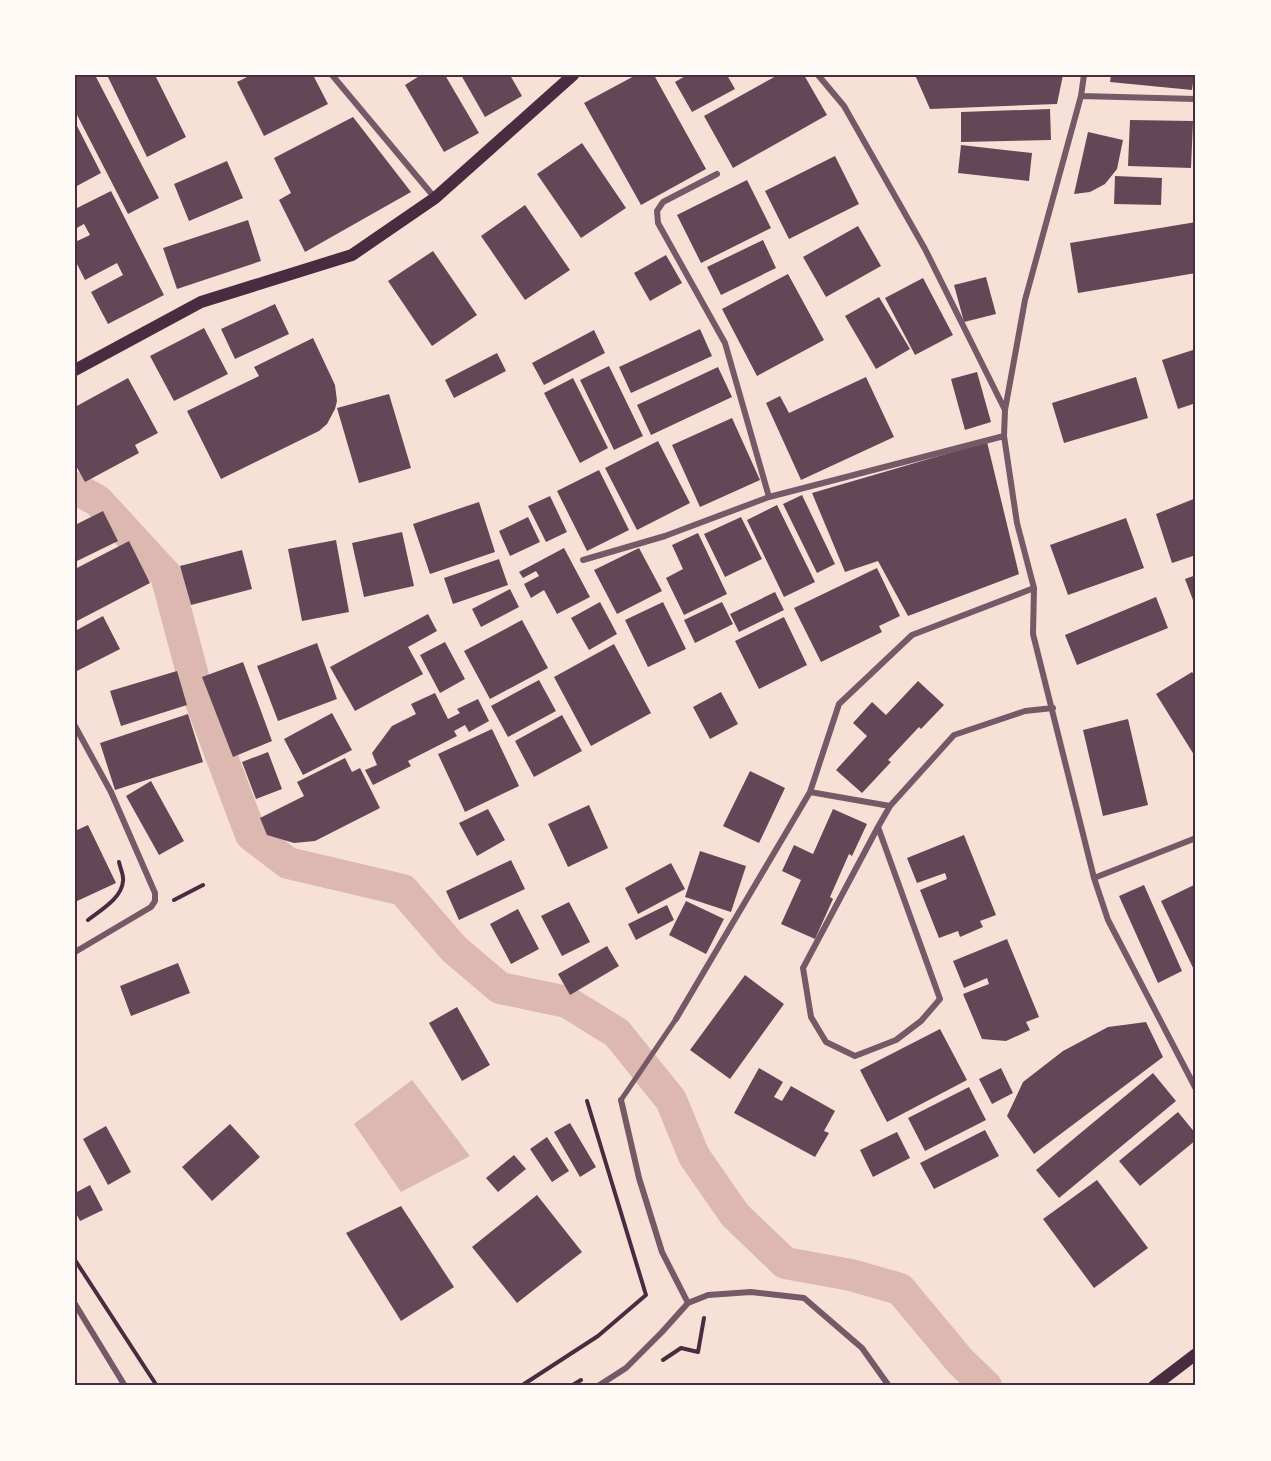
<svg xmlns="http://www.w3.org/2000/svg" width="1271" height="1461" viewBox="0 0 1271 1461" font-family="'Work Sans',sans-serif">
<style>
.water{fill:#dcb8b0}
.lines{fill:none;stroke-linecap:round;stroke-linejoin:round}
.canal{stroke:#dcb8b0;stroke-width:32}
.building{fill:#644757}
.path{stroke:#4a2c40;stroke-width:4}
.pedestrian{stroke:#755966;stroke-width:5}
.minor{stroke:#755966;stroke-width:6}
.secondary{stroke:#4a2c40;stroke-width:12}
.neatline{fill:none;stroke:#4a2c40;stroke-width:2}
</style>
<rect width="100%" height="100%" fill="#f7e1d7"/>
<!-- water -->
<path class="water" d="M412,1080L470,1156L401,1192L354,1124Z"/>
<g class="lines">
<!-- canal -->
<path class="canal" d="M75,488L98,501L166,575L197,691L251,835L288,863L403,890L454,949L500,988L567,1002L617,1033L671,1100L694,1156L735,1215L785,1263L851,1275L900,1289L960,1361L986,1386"/>
</g>
<!-- building -->
<path class="building" d="M75,75H95L159,198L128,214L75,111Z
M107,75H155L186,137L147,157Z
M251,75H313L328,104L264,136L237,82Z
M421,75H445L479,133L444,152L405,85Z
M461,75H510L522,96L485,117Z
M636,75H654L706,169L641,205L584,103Z
M687,75H727L735,89L692,112L675,82Z
M778,75H804L827,115L733,168L704,116Z
M915,75H1063L1057,104L930,109Z
M1111,75H1194L1192,90L1110,82Z
M1050,109L1051,140L961,142V112Z
M353,117L411,192L305,252L279,200L291,193L274,158Z
M1130,120L1193,121L1191,168L1128,166Z
M75,122L101,173L75,187Z
M1088,132L1123,140L1117,169L1105,184L1090,192L1074,194Z
M582,143L626,208L581,238L537,174Z
M961,145L1032,153L1029,181L958,173Z
M835,156L859,204L789,239L765,191Z
M227,161L243,198L189,221L174,184Z
M1115,176L1162,178L1161,205L1114,204Z
M747,180L771,228L701,263L677,215Z
M111,191L164,295L108,324L91,292L123,275L117,263L85,280L75,260V242L90,235L84,224L75,229V209Z
M525,205L570,270L525,300L481,236Z
M248,220L261,261L177,289L163,248Z
M1196,222V273L1078,293L1070,243Z
M858,226L881,266L826,297L803,257Z
M763,240L776,268L721,295L707,267Z
M433,251L477,315L432,346L388,281Z
M666,255L682,283L650,301L634,273Z
M788,274L824,340L757,376L722,309Z
M986,277L996,314L964,322L954,285Z
M923,278L953,335L915,355L885,298Z
M879,297L910,349L876,369L845,316Z
M275,304L289,334L235,359L221,329Z
M204,328L228,374L174,401L150,356Z
M700,329L712,356L631,393L619,367Z
M594,330L605,353L544,385L532,363Z
M313,338L335,385L337,401L335,409L327,424L319,431L221,479L187,411L259,376L254,367Z
M1196,349V403L1178,409L1162,360Z
M497,353L506,371L454,398L445,380Z
M609,366L643,436L614,450L580,380Z
M718,367L732,397L651,435L637,405Z
M977,372L991,422L965,430L951,379Z
M866,377L894,437L801,480L766,403L780,396L789,413Z
M1136,377L1148,418L1064,443L1052,403Z
M128,378L158,433L135,445L139,453L85,482L75,464V407Z
M573,378L608,448L580,463L544,393Z
M389,394L411,468L359,483L337,408Z
M732,418L760,480L700,507L672,445Z
M658,441L690,503L637,530L605,468Z
M987,442L1019,574L908,616L878,561L845,572L812,493Z
M599,470L629,530L587,551L557,491Z
M802,495L835,564L817,573L783,504Z
M550,496L567,532L546,542L528,506Z
M1196,498V555L1172,563L1156,514Z
M479,502L495,552L430,574L413,524Z
M777,505L815,582L784,597L747,520Z
M103,511L118,541L75,562V525Z
M528,517L540,542L510,556L499,531Z
M741,517L762,559L725,577L704,534Z
M1126,518L1144,568L1068,595L1050,545Z
M402,532L414,586L364,597L352,543Z
M698,533L727,594L684,615L666,578L683,569L672,545Z
M336,540L349,612L302,621L288,549Z
M129,541L150,583L75,622V569Z
M564,548L590,597L557,614L544,590L531,598L524,584L539,576L536,571L523,578L519,572Z
M639,548L662,591L617,614L594,570Z
M242,550L252,589L191,605L180,566Z
M499,559L508,585L453,604L444,578Z
M877,568L900,616L879,626L882,632L821,662L794,608Z
M1196,575V608L1185,579Z
M510,589L519,607L481,627L472,609Z
M775,592L784,610L739,632L730,614Z
M1156,597L1168,628L1077,665L1065,635Z
M600,602L617,634L589,650L571,618Z
M663,602L686,649L648,667L625,620Z
M722,602L733,624L695,643L684,620Z
M428,614L437,631L408,647L423,674L355,711L330,667Z
M103,616L120,649L75,672V631Z
M784,617L807,665L759,689L735,641Z
M522,620L548,668L490,699L464,651Z
M445,642L465,679L440,693L420,655Z
M317,643L337,699L278,721L257,666Z
M614,644L651,713L591,746L554,677Z
M243,662L272,741L233,757L202,677Z
M177,671L187,705L121,726L110,691Z
M1192,672L1196,678V758L1156,694Z
M539,680L556,711L508,737L491,706Z
M918,681L944,705L921,729L919,727L888,760L891,762L862,793L836,770L867,736L853,723L872,702L886,715Z
M721,692L738,724L710,739L693,707Z
M435,693L448,719L460,713L457,709L478,699L489,721L469,732L465,725L454,731L457,736L408,761L411,766L373,785L365,770L377,765L372,753L392,726L416,714L411,704Z
M332,713L352,750L303,775L284,739Z
M188,714L203,762L115,790L100,743Z
M562,715L582,751L534,777L515,741Z
M1128,719L1148,805L1103,816L1083,730Z
M492,729L519,786L465,812L438,754Z
M268,752L282,789L256,799L242,762Z
M345,758L352,772L360,768L380,808L315,841L294,843L267,835L260,818L304,796L297,782Z
M750,771L785,788L759,843L723,826Z
M151,781L184,841L159,855L126,796Z
M589,805L608,848L568,867L548,824Z
M488,809L505,840L477,856L459,823Z
M833,809L867,824L852,856L849,854L830,897L833,899L815,939L781,924L801,880L782,871L794,845L813,854Z
M88,825L116,883L75,902V831Z
M964,835L996,915L980,921L983,927L960,937L958,931L939,938L920,890L947,879L945,873L917,883L907,858Z
M700,851L746,866L731,912L685,897Z
M511,860L525,889L459,920L446,891Z
M671,863L685,889L638,914L625,888Z
M1196,884V970H1194L1161,901Z
M1144,885L1182,971L1158,983L1119,896Z
M686,901L724,919L706,954L669,935Z
M569,902L590,942L562,956L541,916Z
M667,905L674,920L636,940L628,924Z
M518,909L539,949L511,964L490,924Z
M1007,939L1039,1017L1026,1022L1030,1030L1006,1041L982,1039L963,994L989,984L987,978L964,988L953,961Z
M607,946L619,966L570,995L558,974Z
M178,963L190,993L131,1016L120,986Z
M745,975L784,1004L730,1079L690,1050Z
M457,1007L490,1065L462,1081L429,1023Z
M1146,1022L1163,1057L1034,1154L1007,1116L1023,1082L1063,1051L1108,1027Z
M940,1029L967,1080L887,1122L860,1070Z
M759,1068L783,1082L774,1097L782,1101L791,1086L835,1111L824,1131L829,1133L815,1157L734,1113Z
M1001,1068L1013,1093L992,1104L979,1079Z
M1153,1073L1176,1101L1059,1198L1036,1170Z
M969,1087L986,1120L925,1151L908,1118Z
M1178,1112L1196,1134V1140L1140,1186L1119,1161Z
M570,1123L596,1167L580,1177L554,1132Z
M230,1124L260,1157L212,1201L182,1167Z
M106,1126L131,1172L108,1185L83,1139Z
M985,1130L999,1156L934,1189L920,1163Z
M897,1132L910,1158L873,1177L860,1150Z
M547,1137L569,1171L552,1182L530,1149Z
M514,1155L526,1169L498,1192L486,1178Z
M1097,1180L1148,1248L1094,1288L1043,1219Z
M90,1185L103,1210L80,1221L75,1211V1193Z
M537,1195L582,1252L517,1303L472,1247Z
M401,1206L454,1287L401,1321L346,1233Z"/>
<g class="lines">
<!-- path -->
<path class="path" d="M174,900L203,885
M88,920C101,910 122,898 123,881C124,875 120,868 119,862
M75,1260L157,1386
M663,1360L681,1348L698,1352L704,1318
M521,1386L598,1336L646,1295L587,1101
M571,1386L581,1380"/>
<!-- pedestrian -->
<path class="pedestrian" d="M621,1100L676,1019"/>
<!-- minor -->
<path class="minor" d="M332,75L435,198
M818,75L844,106L925,249L1005,410
M1084,75L1081,96L1196,99
M1081,96L1025,300L1005,410L1004,436L1017,523L1034,588L1033,634L1094,878L1108,920L1196,1089
M717,174L663,202L657,211L658,223L725,343L769,497
M583,560L665,536L769,497L1004,436
M75,726L111,792L155,893V901L151,907L75,952
M810,792L890,806L954,735L1025,711L1053,708
M878,827L940,999L921,1021L896,1040L855,1056L826,1042L811,1017L803,968L878,827L890,806
M1094,878L1196,838
M676,1019L810,792L839,704L912,635L1034,588
M621,1100L639,1178L662,1252L688,1303
M75,1304L125,1386
M598,1386L626,1368L662,1332L688,1303L708,1295L751,1292L804,1298L862,1348L889,1386"/>
<!-- secondary -->
<path class="secondary" d="M75,370L201,302L352,255L435,198L573,75
M1154,1386L1196,1354"/>
</g>
<!-- border -->
<rect width="1271" height="1461" fill="none" stroke="#fffaf5" stroke-width="153"/>
<rect x="76" y="76" width="1118" height="1308" class="neatline"/>
</svg>
